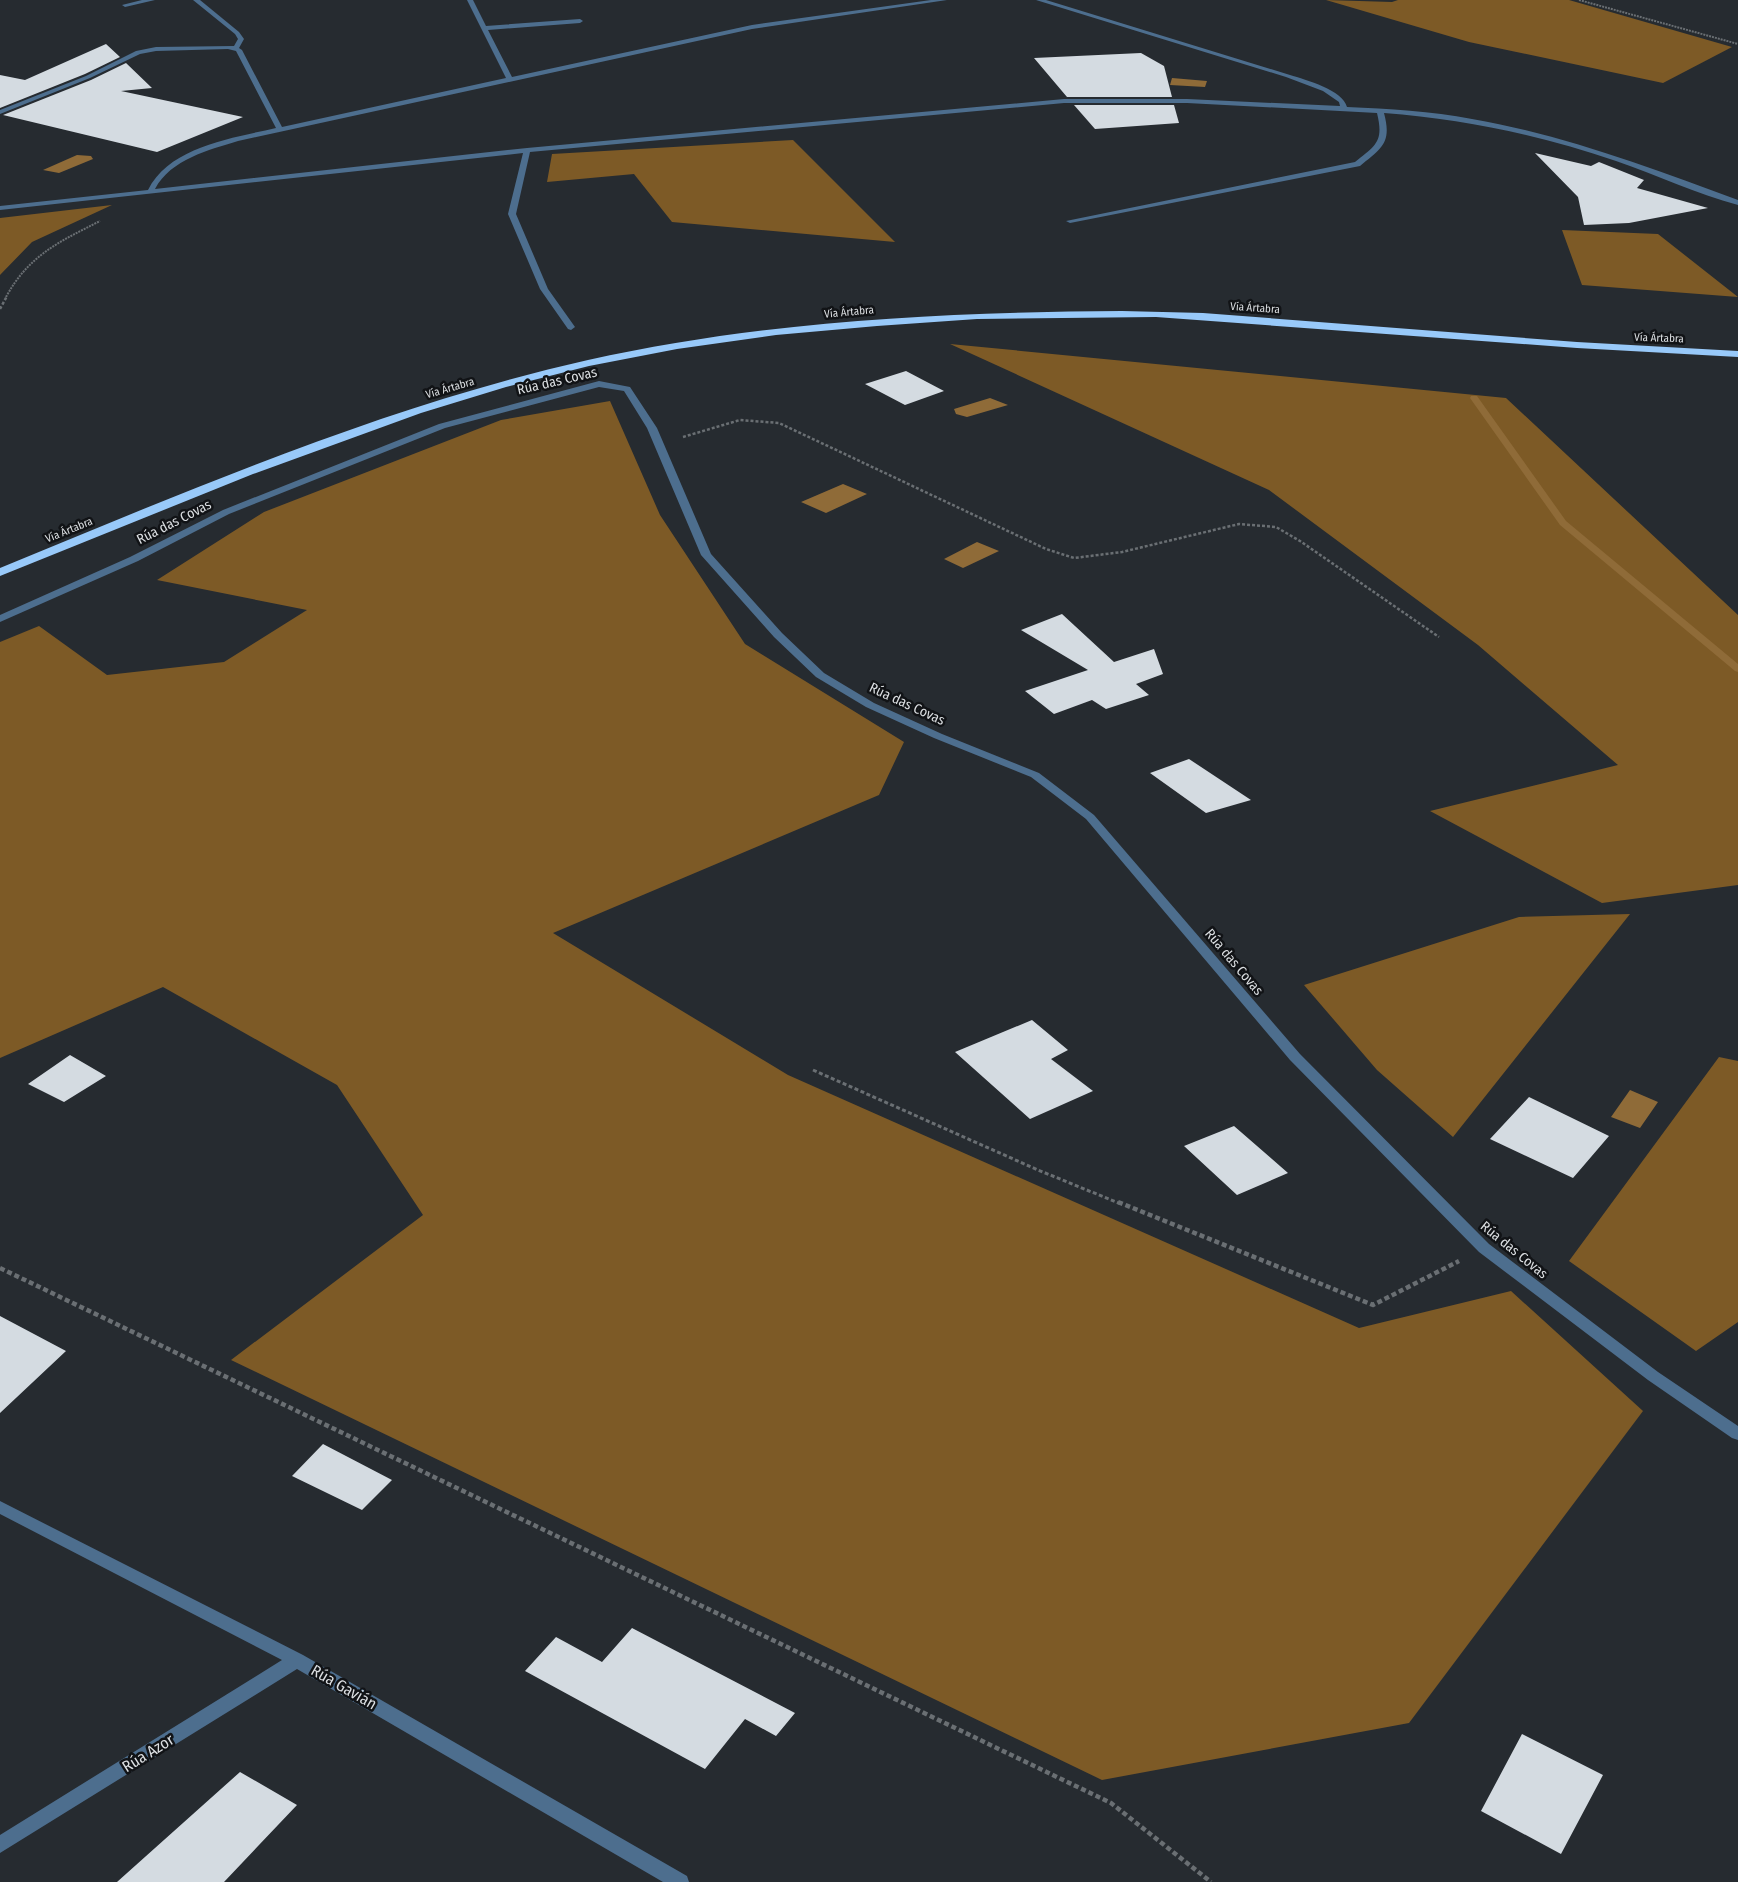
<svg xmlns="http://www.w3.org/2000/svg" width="1738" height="1882" viewBox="0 0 1738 1882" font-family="'Fira Sans Condensed',sans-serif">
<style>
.forest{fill:#7d5a26}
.water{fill:#8f6b38}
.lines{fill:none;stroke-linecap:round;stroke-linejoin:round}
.stream{fill:#8f6b38;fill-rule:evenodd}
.building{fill:#d4dbe1}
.path-far3{stroke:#6a6f73;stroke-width:2;stroke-dasharray:2 1;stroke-linecap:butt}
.path-far2{stroke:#6a6f73;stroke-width:2.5;stroke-dasharray:3 2;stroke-linecap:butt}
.path-far1{stroke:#6a6f73;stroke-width:3;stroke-dasharray:4 2.5;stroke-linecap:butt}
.path{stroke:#6a6f73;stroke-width:4.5;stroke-dasharray:5 3;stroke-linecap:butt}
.minor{fill:#4d6e8e;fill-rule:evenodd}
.highway{fill:#98c9f9;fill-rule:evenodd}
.labels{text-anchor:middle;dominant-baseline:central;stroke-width:5;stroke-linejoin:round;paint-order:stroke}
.far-street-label{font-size:11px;fill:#dbdee1;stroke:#111316}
.street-label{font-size:14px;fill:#dbdee1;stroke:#111316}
.near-street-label{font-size:16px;fill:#dbdee1;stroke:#111316}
</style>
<rect width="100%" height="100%" fill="#262b30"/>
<!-- forest -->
<path class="forest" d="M1326,0L1392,2L1398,0H1569L1732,47L1663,83L1469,42Z
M793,140L895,242L672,222L634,174L547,182L552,154Z
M112,205L32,242L0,275V218Z
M1562,230L1658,234L1738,297L1582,285Z
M950,344L1506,398L1738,615V885L1602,903L1430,811L1618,765L1478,645L1269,490Z
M610,401L660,515L745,644L904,742L879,795L553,933L788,1075L1359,1328L1511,1291L1643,1411L1409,1723L1102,1780L231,1360L423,1215L337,1085L163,987L0,1058V642L39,626L107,675L224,662L307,610L157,580L264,512L501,420Z
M1630,914L1453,1137L1377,1070L1304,985L1519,917Z
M1719,1057L1738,1061V1322L1696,1351L1569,1261Z"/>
<!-- water -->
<path class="water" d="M1172,78L1207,81L1205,87L1170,85Z
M77,155L91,156L93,159L59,173L43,170Z
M990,398L1008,405L967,417L956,414L954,409Z
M843,484L867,494L826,513L801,502Z
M977,542L999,551L963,568L944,559Z
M1630,1090L1658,1102L1640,1128L1611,1117Z"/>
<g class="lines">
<!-- stream -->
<path class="stream" d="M1471,396H1477L1566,521L1738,664V672L1735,671L1560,525L1470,398Z"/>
</g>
<!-- building -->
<path class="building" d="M106,44L120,57L85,74L0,108V75L25,80Z
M1141,53L1164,66L1172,97H1067L1034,58Z
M126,63L152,88L121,91L243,117L157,152L3,115L91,80Z
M1074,105H1174L1179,123L1095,129Z
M1535,153L1591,166L1599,162L1644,180L1637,188L1708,208L1629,223L1584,225L1578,197Z
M906,371L944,391L905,405L865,384Z
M1062,614L1114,662L1154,649L1163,674L1136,684L1149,695L1106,709L1092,700L1054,714L1025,691L1088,670L1021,630Z
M1189,759L1251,800L1206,813L1150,773Z
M1032,1020L1068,1050L1051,1059L1093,1091L1030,1119L955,1052Z
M70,1055L106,1076L64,1102L28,1084Z
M1529,1097L1609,1136L1573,1178L1490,1139Z
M1234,1126L1288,1173L1237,1195L1184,1146Z
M0,1316L66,1351L0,1413Z
M323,1444L392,1480L362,1510L292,1476Z
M632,1628L795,1713L776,1736L745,1719L705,1769L525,1671L556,1637L602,1662Z
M1522,1734L1603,1775L1561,1854L1481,1811Z
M240,1772L297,1805L224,1882H117Z"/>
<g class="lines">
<!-- path-far3 -->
<path class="path-far3" d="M1579,0L1738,44
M6,297C29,255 59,242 100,221"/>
<!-- path-far2 -->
<path class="path-far2" d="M0,309L7,296
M683,437L740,420L779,423L1046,549L1074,558L1122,552L1239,524L1276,527L1300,541L1439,637"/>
<!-- path-far1 -->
<path class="path-far1" d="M813,1070L1038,1170L1121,1204"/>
<!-- path -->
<path class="path" d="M1118,1202L1373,1305L1459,1261
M0,1268L1111,1803L1211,1882"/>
<!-- minor -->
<path class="minor" d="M142,0H155L125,7L122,5Z
M193,0H200L239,32L244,39L239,48L242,50L282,127L506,78L467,0H473L486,26L580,19L583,21L580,23L488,30L512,77L752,25L931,0H947L752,29L238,141C209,150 171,159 155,189L527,148L1064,99H1187L1340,106L1339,102L1323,91L1286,77L1036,0H1046L1290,75C1306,80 1343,90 1347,107C1389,109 1431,111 1472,119C1564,135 1651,168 1738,200V205C1697,194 1657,175 1616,161C1540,135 1464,119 1384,113C1392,143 1382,148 1360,166L1070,223L1066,221L1355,162C1376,145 1384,142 1377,113L1187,103H1064L530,152L516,214L548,289L575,327L571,330L568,329L540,289L508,214L523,153L0,210V206L148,190C170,146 233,138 276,128L236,51L228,49L156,51L140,54L90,78L0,114V110L86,76L136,51L156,47L234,46L238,39L235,34Z
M599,381L630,387L657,428L711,554L782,633L824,673L874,703L942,734L1039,773L1094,815L1300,1054L1489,1244L1658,1372L1738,1426V1440L1732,1438L1648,1380L1479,1252L1290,1060L1086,819L1031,777L934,738L866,707L816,677L774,637L701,555L647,428L624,391L599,387L445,428L229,514L138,561L0,622V615L130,557L223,510L439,424Z
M0,1501L303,1655L687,1876L689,1882H663L297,1669L0,1853V1835L282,1660L0,1514Z"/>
<!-- highway -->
<path class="highway" d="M1122,311L1203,313L1577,342L1738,351V357L1577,348L1156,317L977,319L877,326L776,335L677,349L589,366L506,387L421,413L253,474L0,576V568C192,489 385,406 588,360C763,321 944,312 1122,311Z"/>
</g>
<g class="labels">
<!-- far-street labels -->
<g class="far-street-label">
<text transform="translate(1255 308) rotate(4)">Vía Ártabra</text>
<text transform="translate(849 312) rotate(-5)">Vía Ártabra</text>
<text transform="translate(1659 338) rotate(2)">Vía Ártabra</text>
<text transform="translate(450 388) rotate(-16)">Vía Ártabra</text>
<text transform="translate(69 530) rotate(-22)">Vía Ártabra</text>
</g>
<!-- street labels -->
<g class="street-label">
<text transform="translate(557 381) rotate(-13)">Rúa das Covas</text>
<text transform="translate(174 522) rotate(-27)">Rúa das Covas</text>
<text transform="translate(907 704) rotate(25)">Rúa das Covas</text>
<text transform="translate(1234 962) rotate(50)">Rúa das Covas</text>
<text transform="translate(1514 1250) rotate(39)">Rúa das Covas</text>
</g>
<!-- near-street labels -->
<g class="near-street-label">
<text transform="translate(344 1687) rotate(30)">Rúa Gavián</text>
<text transform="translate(148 1753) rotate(-32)">Rúa Azor</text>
</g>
</g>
</svg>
